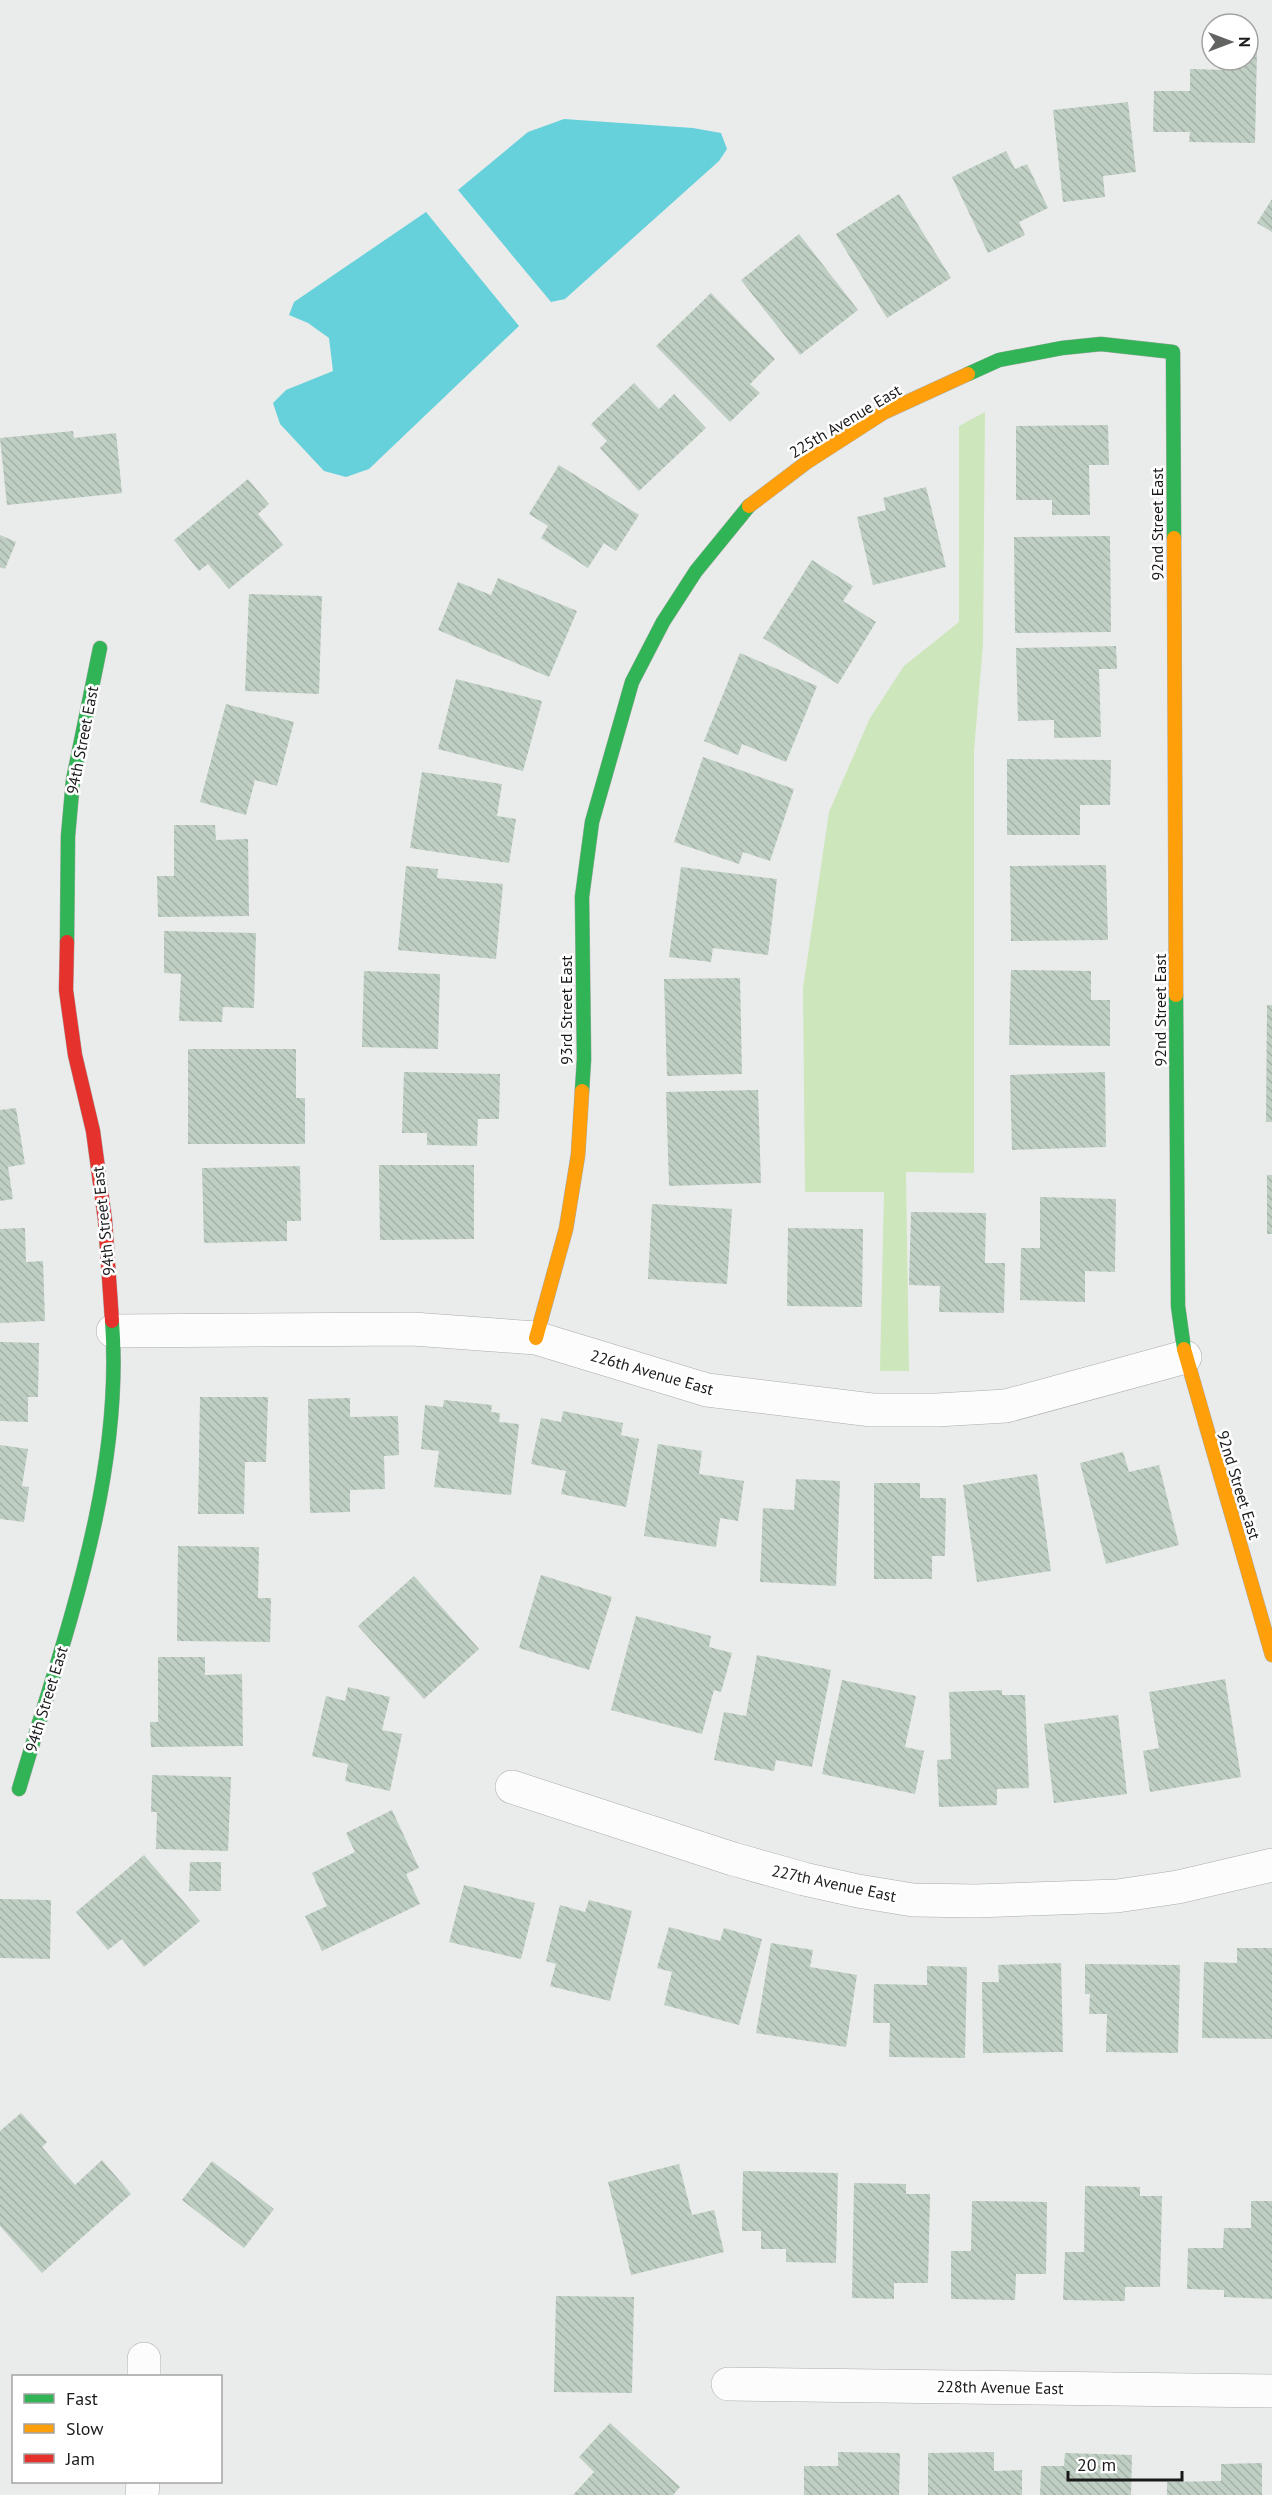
<svg xmlns="http://www.w3.org/2000/svg" width="1272" height="2495" viewBox="0 0 1272 2495" font-family="'PT Sans',sans-serif">
<style>
.green{fill:#cee6bb}
.water{fill:#66d1da}
.building{fill:url(#building-back-hatch)}
.lines{fill:none;stroke-linecap:round;stroke-linejoin:round}
.street-casing{stroke:#aaabab;stroke-width:34}
.fast-casing{stroke:#aaabab;stroke-width:15}
.slow-casing{stroke:#aaabab;stroke-width:15}
.jam-casing{stroke:#aaabab;stroke-width:15}
.street{stroke:#fcfcfc;stroke-width:33}
.fast{stroke:#30b455;stroke-width:14}
.slow{stroke:#ff9f0a;stroke-width:14}
.jam{stroke:#e5322d;stroke-width:14}
.labels{text-anchor:middle;dominant-baseline:central;stroke-width:5;stroke-linejoin:round;paint-order:stroke}
.street-label{font-size:16px;fill:#191a19;stroke:#fff}
</style>
<defs>
<pattern id="building-back-hatch" width="6" height="6" patternUnits="userSpaceOnUse" patternTransform="scale(1.5)"><rect width="6" height="6" fill="#bfcfc3"/><path d="M-1 5l2 2M0 0l6 6M5-1l2 2" fill="none" stroke="#a4b1a7"/></pattern>
</defs>
<rect width="100%" height="100%" fill="#eaeceb"/>
<!-- green -->
<path class="green" d="M985,412L983,644L974,751V1173L906,1172L909,1371H880L884,1192H805L803,988L829,812L870,718L904,666L959,622V426Z"/>
<!-- water -->
<path class="water" d="M564,119L693,128L721,133L727,149L719,161L565,299L551,302L458,190L528,132Z
M426,212L519,326L369,469L346,477L324,471L280,424L273,403L286,390L333,371L329,338L308,323L289,315L294,302Z"/>
<!-- building -->
<path class="building" d="M1248,50H1257L1255,143L1189,142L1190,132H1153L1154,91H1190V69L1230,70V60H1248Z
M1128,102L1136,172L1103,176L1105,197L1063,202L1053,110Z
M1006,151L1015,169L1027,164L1048,208L1019,222L1025,235L988,253L952,177Z
M899,194L951,278L887,318L836,234Z
M1272,199V232L1257,223Z
M799,234L858,310L800,355L741,280Z
M711,293L775,359L750,384L760,393L730,422L656,346Z
M634,383L659,409L674,394L706,428L639,491L600,448L607,441L591,424Z
M1108,425L1109,465H1089L1090,515H1052V500H1016V426Z
M73,431L74,438L116,433L122,493L7,505L0,438Z
M559,465L639,515L616,551L604,543L588,568L541,538L548,526L529,514Z
M248,479L269,504L258,514L283,545L229,589L208,564L199,571L174,540Z
M926,487L946,567L873,585L857,517L886,510L883,498Z
M0,535L16,542L5,569L0,567Z
M1110,536L1111,632L1015,633L1014,537Z
M812,560L853,586L843,601L876,622L838,684L763,638Z
M498,578L577,611L549,677L438,630L458,582L491,595Z
M249,594L322,596L319,694L245,691Z
M1116,646L1117,669H1099L1101,737L1054,738V720L1018,721L1016,648Z
M740,653L817,686L786,762L742,744L738,755L704,741Z
M456,679L542,701L523,771L438,749Z
M226,704L294,722L277,786L255,780L246,815L200,802Z
M703,757L794,789L770,861L743,852L739,864L674,842Z
M1007,759L1111,760L1110,805H1080V835H1007Z
M422,772L502,784L497,816L516,819L509,863L410,848Z
M174,825H215L216,840L248,839L249,916L158,917L157,876H174Z
M1106,865L1108,940L1011,941L1010,866Z
M406,866L438,869L437,878L503,884L496,959L398,950Z
M681,867L777,879L768,955L713,948L711,962L669,957Z
M164,931L256,933L254,1008L223,1007L222,1022L179,1021L181,974L164,973Z
M1011,970L1091,971V1000H1110V1046L1009,1045Z
M364,971L440,974L438,1049L362,1047Z
M740,978L742,1074L667,1076L664,979Z
M1267,1005H1272V1122H1266Z
M188,1049H296V1098H305V1144H188Z
M404,1072L500,1074L499,1119H478L477,1146L427,1145V1133H402Z
M1105,1072L1106,1147L1012,1150L1010,1075Z
M758,1090L761,1183L669,1186L666,1092Z
M16,1108L25,1164L8,1167L13,1199L0,1201V1110Z
M379,1165H474V1239L380,1240Z
M300,1166L301,1221H287V1241L204,1243L202,1168Z
M1267,1175H1272V1234H1267Z
M1040,1197L1116,1199L1115,1272L1085,1271V1302L1020,1300L1021,1248H1040Z
M652,1204L732,1209L727,1284L648,1279Z
M911,1212L986,1213L985,1263H1005L1004,1313L939,1312L940,1286L909,1285Z
M25,1228L26,1262L43,1261L45,1321L0,1323V1229Z
M788,1228L863,1229L862,1307L787,1306Z
M0,1342L39,1343L38,1397H28V1422L0,1421Z
M200,1397H268L266,1462H245L244,1514H198Z
M350,1398V1417L398,1416L399,1455L384,1456L385,1489L350,1490V1512L310,1513L308,1399Z
M444,1400L492,1405L491,1412L500,1413L499,1422L519,1424L511,1495L434,1487L439,1451L421,1449L425,1405L443,1407Z
M563,1411L623,1423L621,1435L639,1439L626,1507L561,1494L566,1471L531,1464L541,1418L561,1422Z
M658,1444L702,1451L699,1474L744,1481L738,1521L720,1518L716,1547L644,1536Z
M0,1445L28,1449L22,1486L29,1487L24,1522L0,1519Z
M1123,1452L1129,1472L1159,1465L1179,1545L1106,1564L1080,1463Z
M1037,1474L1051,1571L977,1582L963,1485Z
M796,1479L840,1481L836,1586L760,1582L763,1508L794,1510Z
M874,1483H920V1498H946L945,1556H932V1579H874Z
M178,1546L259,1547L258,1598H271L270,1642L177,1641Z
M541,1575L612,1597L589,1670L519,1648Z
M414,1576L479,1649L424,1699L358,1626Z
M636,1616L711,1636L709,1647L732,1653L721,1692L714,1690L702,1734L611,1710Z
M757,1655L831,1670L812,1767L776,1760L774,1771L714,1760L724,1712L746,1716Z
M158,1657H205V1675L242,1674L243,1746L151,1747L150,1722H158Z
M1225,1679L1241,1777L1150,1792L1143,1751L1159,1748L1149,1692Z
M842,1680L916,1696L905,1747L924,1751L915,1794L822,1774Z
M348,1687L390,1697L382,1730L402,1734L390,1791L345,1781L348,1764L312,1756L326,1696L345,1701Z
M1002,1690V1695H1025L1029,1788L997,1789V1805L939,1807L937,1760L951,1759L949,1692Z
M1118,1715L1127,1794L1054,1803L1044,1724Z
M152,1775L231,1777L228,1851L156,1849L157,1812H151Z
M392,1810L419,1868L406,1874L420,1904L322,1951L305,1916L327,1906L312,1873L355,1852L346,1833Z
M144,1855L200,1921L144,1967L122,1939L108,1950L76,1912Z
M190,1862H221V1891H189Z
M464,1885L535,1903L521,1959L449,1942Z
M0,1899L51,1900L50,1959L0,1958Z
M589,1900L632,1911L610,2001L550,1986L556,1964L546,1961L560,1905L585,1912Z
M669,1927L720,1941L724,1928L762,1939L739,2025L664,2005L672,1972L657,1968Z
M771,1943L813,1950L810,1967L857,1975L846,2047L756,2033Z
M1237,1948H1272V2039L1202,2038L1204,1962L1237,1963Z
M1061,1963L1063,2052L983,2053L982,1982H999L998,1965Z
M1085,1964L1180,1965L1178,2053L1106,2052L1107,2014H1089L1090,1994H1085Z
M927,1966L967,1967L965,2058L889,2057L890,2023H873L874,1984L927,1985Z
M21,2113L47,2142L42,2147L75,2185L102,2160L131,2194L42,2273L0,2226V2131Z
M212,2161L274,2209L244,2248L182,2200Z
M679,2164L692,2215L714,2210L724,2252L631,2275L608,2182Z
M743,2171L838,2173L836,2263L786,2262V2249H761V2231H742Z
M854,2183L906,2184V2194H930L928,2283H894V2299L852,2298Z
M1085,2186L1140,2187V2196H1162L1160,2287H1125V2301L1063,2300L1065,2252H1084Z
M972,2201L1047,2202L1046,2274H1016L1015,2300L951,2299V2251H971Z
M1251,2201H1272V2299L1224,2297V2290L1187,2289L1188,2248H1223L1224,2228H1251Z
M556,2296L634,2297L632,2393L554,2392Z
M610,2423L680,2487L673,2495H573L594,2472L579,2457Z
M838,2452L900,2453L899,2495H804V2466H838Z
M994,2452V2471L1022,2470V2495H928V2453Z
M1065,2453L1132,2455L1131,2495H1040L1041,2466H1064Z
M1262,2463V2495H1167V2482L1221,2481V2464Z"/>
<g class="lines">
<defs>
<path id="street" d="M113,1331L413,1329L536,1338L707,1390L872,1410H937L1006,1406L1185,1357
M512,1787L733,1859L804,1879L858,1891L913,1900L976,1901L1117,1896L1178,1887L1272,1865
M144,2376V2359
M728,2384L1272,2391
M142,2495L143,2482"/>
<path id="fast" d="M968,374L999,360L1062,348L1101,344L1173,352L1174,538
M67,942L68,836L73,780L100,648
M1176,995L1178,1306L1184,1349
M582,1091L584,1059L582,897L592,822L632,682L663,622L696,571L749,506
M19,1789C63,1639 124,1480 112,1321"/>
<path id="slow" d="M749,506L807,462L883,413L968,374
M1174,538L1176,995
M536,1338L566,1229L578,1155L582,1091
M1184,1349L1272,1655"/>
<path id="jam" d="M67,942L66,990L75,1055L93,1131L105,1220L112,1321"/>
</defs>
<!-- street casing -->
<use href="#street" class="street-casing"/>
<!-- fast casing -->
<use href="#fast" class="fast-casing"/>
<!-- slow casing -->
<use href="#slow" class="slow-casing"/>
<!-- jam casing -->
<use href="#jam" class="jam-casing"/>
<!-- street -->
<use href="#street" class="street"/>
<!-- fast -->
<use href="#fast" class="fast"/>
<!-- slow -->
<use href="#slow" class="slow"/>
<!-- jam -->
<use href="#jam" class="jam"/>
</g>
<g class="labels">
<!-- street labels -->
<g class="street-label">
<text transform="translate(845 421) rotate(-31)">225th Avenue East</text>
<text transform="translate(1157 524) rotate(-90)">92nd Street East</text>
<text transform="translate(82 740) rotate(-79)">94th Street East</text>
<text transform="translate(566 1010) rotate(-90)">93rd Street East</text>
<text transform="translate(1160 1010) rotate(-90)">92nd Street East</text>
<text transform="translate(103 1221) rotate(-96)">94th Street East</text>
<text transform="translate(652 1372) rotate(16)">226th Avenue East</text>
<text transform="translate(1239 1485) rotate(73)">92nd Street East</text>
<text transform="translate(46 1699) rotate(-73)">94th Street East</text>
<text transform="translate(834 1883) rotate(12)">227th Avenue East</text>
<text transform="translate(1000 2387) rotate(1)">228th Avenue East</text>
</g>
</g>
<!-- legend -->
<rect x="12" y="2375" width="210" height="108" fill="#ffffff" stroke="#a3a3a3" stroke-width="1.5"/>
<rect x="24" y="2394" width="30" height="9" fill="#30b455" stroke="#a3a3a3" stroke-width="1.5"/>
<text x="66" y="2405" font-size="18" fill="#191a19">Fast</text>
<rect x="24" y="2424" width="30" height="9" fill="#ff9f0a" stroke="#a3a3a3" stroke-width="1.5"/>
<text x="66" y="2435" font-size="18" fill="#191a19">Slow</text>
<rect x="24" y="2454" width="30" height="9" fill="#e5322d" stroke="#a3a3a3" stroke-width="1.5"/>
<text x="66" y="2465" font-size="18" fill="#191a19">Jam</text>
<!-- north arrow -->
<g transform="translate(1230 42) rotate(90)"><circle r="28" fill="#ffffff" stroke="#a3a3a3" stroke-width="1.5"/>
<path d="M0-4.5L10 22L0 15L-10 22Z" fill="#626462"/>
<text y="-9" font-size="16" font-weight="bold" text-anchor="middle" fill="#191a19">N</text>
</g>
<!-- scale -->
<path d="M1068 2471v9h114v-9" fill="none" stroke="#191a19" stroke-width="3"/>
<text x="1077" y="2471" font-size="18" fill="#191a19" stroke="#ffffff" stroke-width="4.5" paint-order="stroke">20 m</text>
</svg>
